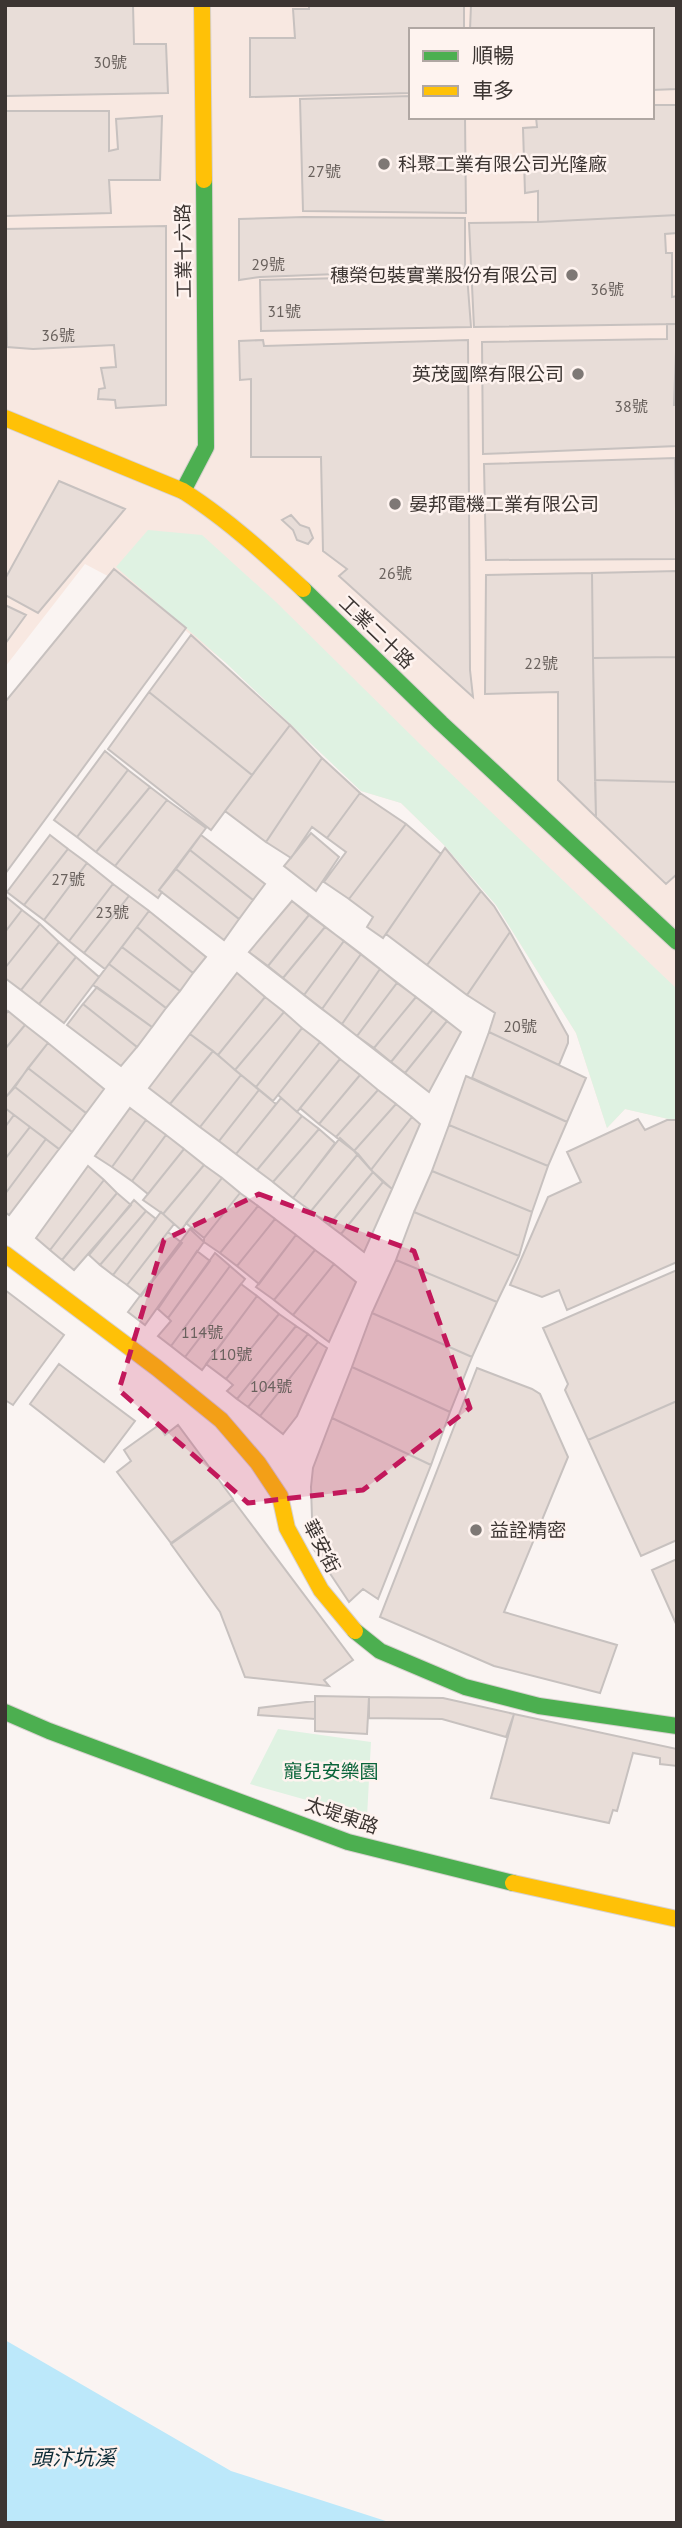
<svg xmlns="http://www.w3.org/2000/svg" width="682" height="2528" viewBox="0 0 682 2528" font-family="'PT Sans','Noto Sans TC',sans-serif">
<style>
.built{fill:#f8e8e1;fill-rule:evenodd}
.green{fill:#dff2e2}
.water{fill:#bce8fa}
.building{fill:#e8ddd8;stroke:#c7c1bf;stroke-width:2}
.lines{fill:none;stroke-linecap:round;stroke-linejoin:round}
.fast-casing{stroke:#d7d1cf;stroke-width:18}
.slow-casing{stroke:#d7d1cf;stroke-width:18}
.fast{stroke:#4caf50;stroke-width:16}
.slow{stroke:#ffc107;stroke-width:16}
.marked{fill:#c2185b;fill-opacity:0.2;stroke:#c2185b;stroke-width:5;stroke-dasharray:14 9;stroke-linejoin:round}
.poi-dot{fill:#7e7875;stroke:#fef3ef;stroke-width:2.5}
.labels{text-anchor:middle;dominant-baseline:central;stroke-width:5;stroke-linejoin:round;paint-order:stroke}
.number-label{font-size:16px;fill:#69615d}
.poi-label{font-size:19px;fill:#3c3532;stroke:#fef3ef;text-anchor:start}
.street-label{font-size:19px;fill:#3c3532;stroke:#fef3ef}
.park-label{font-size:19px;fill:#0a643a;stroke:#fef3ef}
.water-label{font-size:21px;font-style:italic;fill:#0f2e39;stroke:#fef3ef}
</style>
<rect width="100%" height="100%" fill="#faf4f2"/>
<!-- built -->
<path class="built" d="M5,5H677V1121L625,1109L607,1128L576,1033L496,905L444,845L401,803L361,791L225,662L136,591L85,564L5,667ZM411,30H652V117H411Z"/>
<!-- green -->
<path class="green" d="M148,530L202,535L276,602L423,747L677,989V1121L625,1109L607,1128L576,1033L496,905L444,845L401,803L361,791L225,662L116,567Z
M278,1729L371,1742L367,1817L250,1784Z"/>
<!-- water -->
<path class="water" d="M5,2340L231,2471L392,2523H5Z"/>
<!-- building -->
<path class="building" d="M5,5H133L134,44H166L168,93L5,96Z
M309,5H464V30H411V93L250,97V38H295L293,9H309Z
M471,5H677V89L652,90V30H470Z
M411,96V117H465L466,213L303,211L300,99Z
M652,105H677V215L538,222V191L525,193L523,128L537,127L536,117H652Z
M5,111H109V151L118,149L116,119L162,116L160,180H109L111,213L5,216Z
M677,215V233L665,234L666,253H672V297L677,296V324L474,327L469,223L538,222Z
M304,217L465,218V269L260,277L239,280V219Z
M166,226V405L116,408L115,400L98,399L99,389L105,388L101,368L116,367L114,345L33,349L7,347L5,229Z
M467,275L471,327L261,331L260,280Z
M667,324H677L674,405H677V446L483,454L482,342L667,339Z
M263,340L264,346L468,340L470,670L473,697L339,576L347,569L323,551L321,457H251V379L240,380L239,341Z
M675,458L677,559L486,560L484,464Z
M59,481L125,509L38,613L5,595V579Z
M291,515L300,525L309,528L313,538L308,544L297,540L293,530L282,520Z
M114,569L186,628L5,874V702Z
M677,571V657L593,658L592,573Z
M592,573L593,658L596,817L558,780V692L485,694L486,575Z
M5,605L26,615L5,644Z
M191,635L290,725L252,775L149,692Z
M677,657V782L595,780L593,658Z
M149,692L252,775L211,830L108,749Z
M290,725L322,758L266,842L225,811Z
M105,751L128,770L77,837L54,820Z
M322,758L360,793L327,838L312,827L291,858L266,842Z
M128,770L150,787L96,852L77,837Z
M595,780L677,782V874L666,884L596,817Z
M150,787L167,800L115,866L96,852Z
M360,793L406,824L349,899L324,882L346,852L327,838Z
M167,800L206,828L159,890L162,892L158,898L115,866Z
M406,824L441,854L383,938L367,927L373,917L349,899Z
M311,833L339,857L316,891L284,866Z
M50,835L68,849L24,905L7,892Z
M201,835L265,884L253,900L190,850Z
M445,848L481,891L427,965L386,934Z
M68,849L87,863L44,920L24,905Z
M190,850L253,900L239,919L176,869Z
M87,863L113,884L69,941L44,920Z
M176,869L239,919L224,940L159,890Z
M113,884L129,896L84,953L69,941Z
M481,891L494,906L510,932L467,995L427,965Z
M5,896L22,910L5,932Z
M129,896L149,911L105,969L84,953Z
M292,901L461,1032L429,1092L249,952Z
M292,901L309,915L268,966L249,952Z
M22,910L40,924L5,968V932Z
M149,911L206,957L193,973L137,927Z
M309,915L325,927L283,978L268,966Z
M40,924L59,942L21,990L5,978V968Z
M137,927L193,973L180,991L122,947Z
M325,927L344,941L304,995L283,978Z
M510,932L568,1036V1043L559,1065L489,1032L495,1013L467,995Z
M344,941L361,954L322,1009L304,995Z
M59,942L76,957L39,1004L21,990Z
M122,947L180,991L166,1008L109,964Z
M361,954L380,969L342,1024L322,1009Z
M76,957L99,977L64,1023L39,1004Z
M109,964L166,1008L152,1027L93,985Z
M380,969L397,983L357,1036L342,1024Z
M237,973L265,997L218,1055L190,1034Z
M397,983L416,997L374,1048L357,1036Z
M97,987L152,1027L137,1047L83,1004Z
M265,997L284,1012L235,1070L218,1055Z
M416,997L433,1010L391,1062L374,1048Z
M83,1004L137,1047L121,1066L67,1025Z
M433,1010L447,1021L405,1073L391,1062Z
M8,1011L25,1025L5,1049V1015Z
M284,1012L302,1028L256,1087L235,1070Z
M447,1021L461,1032L429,1092L405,1073Z
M25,1025L48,1043L6,1097L5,1049Z
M302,1028L320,1042L273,1101L256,1087Z
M489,1032L586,1078L567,1122L472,1078Z
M190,1034L213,1051L170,1104L149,1088Z
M320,1042L340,1059L297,1112L278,1095Z
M48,1043L104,1089L86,1113L28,1068Z
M213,1051L241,1075L200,1127L170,1104Z
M340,1059L360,1075L319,1124L300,1108Z
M28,1068L86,1113L72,1132L15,1087Z
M241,1075L259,1090L219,1141L200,1127Z
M360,1075L378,1090L336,1137L319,1124Z
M466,1076L567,1122L548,1166L449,1125Z
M15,1087L72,1132L59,1149L5,1108V1098Z
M259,1090L276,1104L236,1154L219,1141Z
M378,1090L396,1104L354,1151L336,1137Z
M281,1098L302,1116L257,1170L236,1154Z
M396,1104L412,1117L371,1170L354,1151Z
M5,1108L14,1115L5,1127Z
M130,1108L146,1120L112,1167L95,1156Z
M14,1115L30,1127L5,1159V1127Z
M302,1116L319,1129L273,1182L257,1170Z
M412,1117L420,1124L392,1189L371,1170Z
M638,1119L645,1130L667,1120H677V1262L567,1310L559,1290L542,1297L510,1285L548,1197L581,1182L567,1152Z
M146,1120L166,1135L132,1181L112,1167Z
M449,1125L548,1166L532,1212L432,1171Z
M30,1127L46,1139L5,1194V1159Z
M319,1129L335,1143L293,1198L273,1182Z
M166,1135L184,1149L148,1194L132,1181Z
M340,1138L358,1154L311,1211L293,1198Z
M46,1139L59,1149L9,1215L5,1212V1194Z
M184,1149L204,1165L163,1214L143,1200Z
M358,1154L373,1172L329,1225L311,1211Z
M204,1165L222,1178L181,1230L163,1214Z
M88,1166L104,1180L50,1250L36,1238Z
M432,1171L532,1212L519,1256L414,1212Z
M373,1172L383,1182L341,1234L329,1225Z
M222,1178L240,1193L204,1238L186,1223Z
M104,1180L117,1193L62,1260L50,1250Z
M383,1182L392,1189L364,1252L341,1234Z
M117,1193L131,1205L74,1270L62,1260Z
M240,1193L258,1206L220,1253L204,1242V1238Z
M134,1200L146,1211L100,1265L89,1255Z
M258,1206L275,1219L237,1266L220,1253Z
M146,1211L156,1219L113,1275L100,1265Z
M161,1212L174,1224L127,1285L113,1275Z
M414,1212L519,1256L497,1302L396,1260Z
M275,1219L296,1235L259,1284L237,1266Z
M190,1229L204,1242L145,1325L128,1312Z
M168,1232L182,1243L141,1296L127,1285Z
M296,1235L315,1250L274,1300L256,1287Z
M315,1250L334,1264L293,1315L274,1300Z
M197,1251L210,1261L168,1318L158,1309Z
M215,1253L230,1266L171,1346L158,1336L171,1321L168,1318Z
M396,1260L497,1302L472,1357L372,1313Z
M334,1264L356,1282L329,1342L293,1315Z
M230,1266L245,1279L185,1357L171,1346Z
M677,1270V1401L588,1440L565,1390L568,1384L543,1328Z
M241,1284L257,1296L202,1370L185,1357Z
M5,1290L64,1335L13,1405L5,1400Z
M257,1296L279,1314L226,1379L206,1364Z
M372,1313L472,1357L450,1412L352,1367Z
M279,1314L296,1326L237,1399L227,1391L233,1385L226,1379Z
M296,1326L308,1334L248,1407L237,1399Z
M308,1334L318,1342L260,1416L248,1407Z
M318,1342L327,1348L297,1416L283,1434L260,1416Z
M59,1364L135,1421L104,1462L30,1404Z
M352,1367L450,1412L431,1465L332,1418Z
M477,1368L532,1389L540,1394L568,1457L504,1612L617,1645L600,1693L494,1666L380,1617Z
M677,1401V1540L641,1556L588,1440Z
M332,1418L431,1465L378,1599L363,1589L349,1602L313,1548L311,1487L313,1468Z
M159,1425L165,1435L178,1425L233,1499L171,1543L117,1472L131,1461L124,1450Z
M233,1500L353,1660L324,1680L329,1686L245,1677L220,1612L171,1544Z
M677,1559V1626L652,1570Z
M315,1696L369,1697L367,1734L315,1731Z
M369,1697L443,1698L514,1714L506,1737L442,1719L369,1718Z
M315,1701V1719L258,1715L259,1708Z
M514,1714L677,1749V1766L660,1764V1758L633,1753L617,1811L613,1810L609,1823L491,1798Z"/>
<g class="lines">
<defs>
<path id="fast" d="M183,491L206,447L204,180
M303,589L441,723L677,942
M355,1631L380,1651L465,1687L539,1706L677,1726
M5,1712L49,1731L348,1842L513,1883"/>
<path id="slow" d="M202,5L204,180
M5,418L183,491C227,519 265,554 303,589
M5,1254L157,1368L221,1420L258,1463L280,1496L287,1528L321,1590L355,1631
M513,1883L677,1919"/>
</defs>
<!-- fast casing -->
<use href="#fast" class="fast-casing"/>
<!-- slow casing -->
<use href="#slow" class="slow-casing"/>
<!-- fast -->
<use href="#fast" class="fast"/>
<!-- slow -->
<use href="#slow" class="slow"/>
</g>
<!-- marked area -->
<path class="marked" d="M259,1194L414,1251L470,1408L363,1490L248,1503L119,1390L164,1240Z"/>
<!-- markers -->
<g class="poi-dot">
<circle cx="384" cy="164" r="7"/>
<circle cx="572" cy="275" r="7"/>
<circle cx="578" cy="374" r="7"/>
<circle cx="395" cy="504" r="7"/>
<circle cx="476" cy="1530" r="7"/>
</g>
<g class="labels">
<!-- number labels -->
<g class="number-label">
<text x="110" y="62">30號</text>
<text x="324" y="171">27號</text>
<text x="268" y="264">29號</text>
<text x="607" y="289">36號</text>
<text x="284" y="311">31號</text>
<text x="58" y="335">36號</text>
<text x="631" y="406">38號</text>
<text x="395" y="573">26號</text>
<text x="541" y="663">22號</text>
<text x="68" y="879">27號</text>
<text x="112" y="912">23號</text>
<text x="520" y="1026">20號</text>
<text x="202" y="1332">114號</text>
<text x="231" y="1354">110號</text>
<text x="271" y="1386">104號</text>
</g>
<!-- poi labels -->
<g class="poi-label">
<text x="398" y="164">科聚工業有限公司光隆廠</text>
<text x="558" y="275" text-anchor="end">穗榮包裝實業股份有限公司</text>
<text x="564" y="374" text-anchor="end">英茂國際有限公司</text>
<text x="409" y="504">晏邦電機工業有限公司</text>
<text x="490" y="1530">益詮精密</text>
</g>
<!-- street labels -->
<g class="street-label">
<text transform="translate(183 251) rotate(-91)">工業十六路</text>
<text transform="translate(377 632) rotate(44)">工業二十路</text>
<text transform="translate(322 1546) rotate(63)">華安街</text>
<text transform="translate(342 1815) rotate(19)">太堤東路</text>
</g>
<!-- park labels -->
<g class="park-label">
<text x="331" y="1771">寵兒安樂園</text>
</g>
<!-- water labels -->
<g class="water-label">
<text x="73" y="2457">頭汴坑溪</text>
</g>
</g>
<!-- border -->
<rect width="682" height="2528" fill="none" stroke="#3c3532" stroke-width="14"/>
<!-- legend -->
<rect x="409" y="28" width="245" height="91" fill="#fef3ef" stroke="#b0a7a3" stroke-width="2"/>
<rect x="423" y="51" width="35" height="10" fill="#4caf50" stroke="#b0a7a3" stroke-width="2"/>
<text x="472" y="63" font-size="21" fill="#3c3532">順暢</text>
<rect x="423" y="86" width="35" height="10" fill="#ffc107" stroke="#b0a7a3" stroke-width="2"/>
<text x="472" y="98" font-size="21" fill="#3c3532">車多</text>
</svg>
